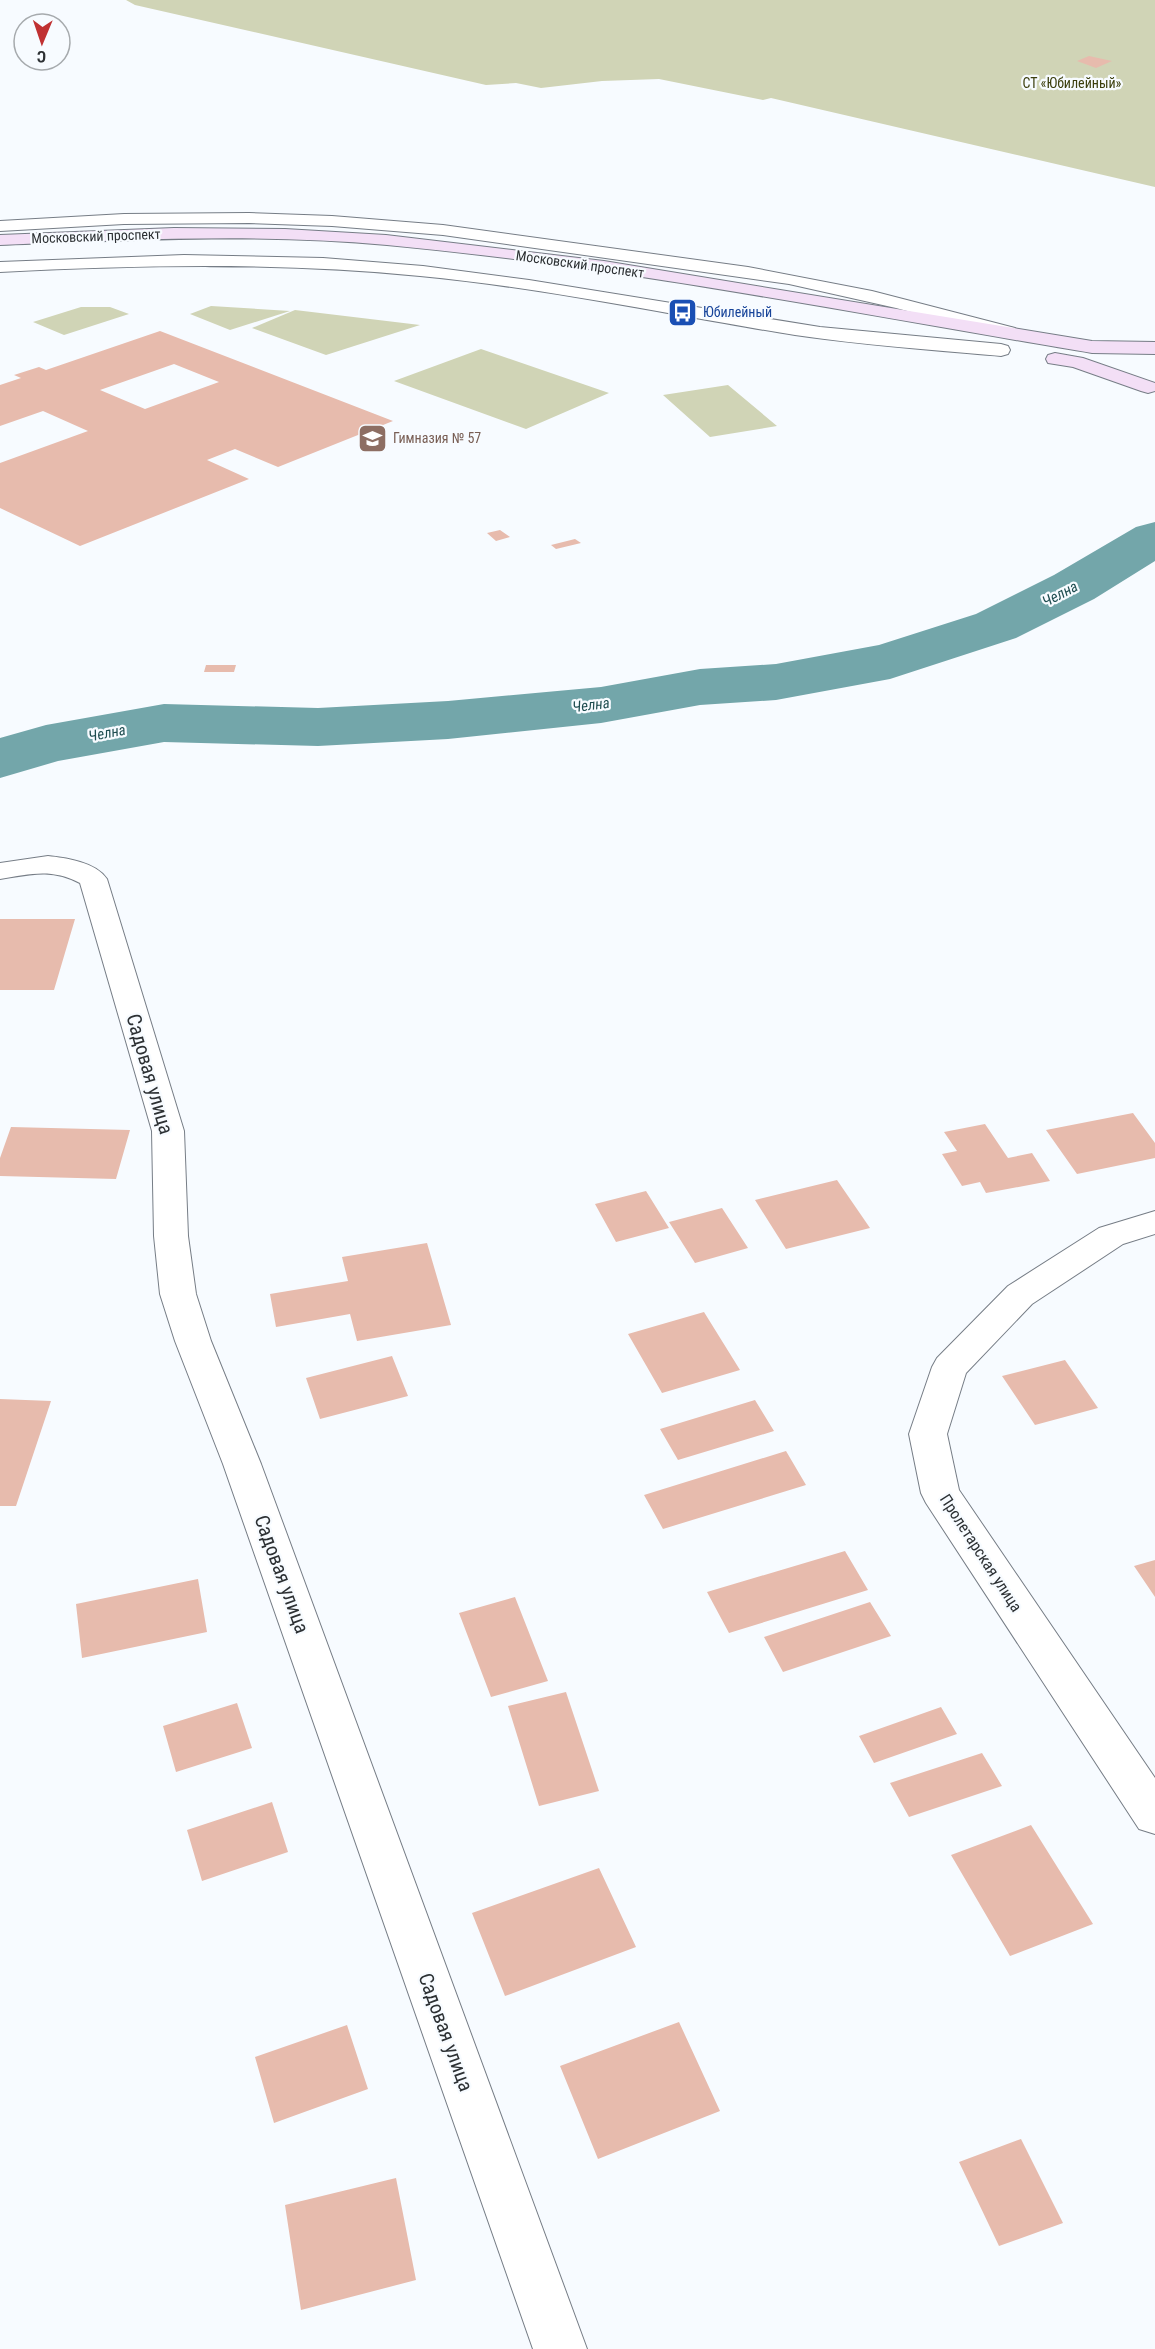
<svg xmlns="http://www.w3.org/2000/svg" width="1155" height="2349" viewBox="0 0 1155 2349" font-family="'Roboto Condensed',sans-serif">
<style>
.green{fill:#d0d4b6}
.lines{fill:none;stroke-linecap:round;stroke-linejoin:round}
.river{fill:#73a6aa;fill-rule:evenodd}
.building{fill:#e7bbad;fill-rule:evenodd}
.street-casing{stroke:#767d86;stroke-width:2}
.secondary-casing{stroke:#767d86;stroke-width:2}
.street{fill:#fff;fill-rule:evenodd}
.secondary{fill:#f3dff6;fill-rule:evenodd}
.labels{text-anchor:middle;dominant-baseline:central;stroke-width:4.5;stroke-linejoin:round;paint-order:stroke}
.far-park-label{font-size:14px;fill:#3b3e0d;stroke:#f7fbff}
.far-street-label{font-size:14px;fill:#2c3033;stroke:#f7fbff}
.far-transit-label{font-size:14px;fill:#164399;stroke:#f7fbff;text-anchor:start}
.far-education-label{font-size:14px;fill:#785e54;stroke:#f7fbff;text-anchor:start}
.far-water-label{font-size:15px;font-style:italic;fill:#1d4c4f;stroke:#f7fbff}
.street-label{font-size:16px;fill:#2c3033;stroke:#f7fbff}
.near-street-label{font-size:20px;fill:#2c3033;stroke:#f7fbff}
</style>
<rect width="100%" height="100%" fill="#f7fbff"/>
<!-- green -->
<path class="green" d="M126,0H1155V187L771,98L763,100L659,79L602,81L541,88L516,83L486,85L135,5Z
M211,306L290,311L230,330L190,314Z
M81,307H110L129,314L64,335L33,322Z
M295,310L420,325L326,355L252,328Z
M481,349L609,393L526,429L394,381Z
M728,385L777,426L710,437L663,395Z"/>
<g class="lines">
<!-- river -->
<path class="river" d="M1155,522V561L1094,599L1016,638L890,679L776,700L700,705L601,723L448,739L318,746L164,742L58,761L0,778V738L46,725L164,704L318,708L448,701L601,687L700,669L776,664L879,645L976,614L1054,575L1136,527Z"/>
</g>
<!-- building -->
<path class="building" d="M1089,56L1112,61L1096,68L1077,61Z
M160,331L393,421L278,467L235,449L207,460L249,479L80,546L0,508V463L88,431L43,411L0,426V385L21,378L14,375L39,367L46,370ZM174,364L219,382L145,409L100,390Z
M500,530L510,537L496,541L487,533Z
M575,539L581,543L556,549L551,545Z
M206,665H236L234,672H204Z
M0,919H75L54,990H0Z
M1133,1113L1155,1143V1158L1077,1174L1046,1130Z
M985,1124L1008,1158L1032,1153L1050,1181L986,1193L980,1182L962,1186L942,1154L957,1151L944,1132Z
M11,1127L130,1130L116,1179L0,1176V1158Z
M837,1180L870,1228L786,1249L755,1200Z
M646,1191L669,1228L616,1242L595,1204Z
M722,1208L748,1248L695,1263L669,1222Z
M427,1243L451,1325L357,1341L350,1314L276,1327L270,1294L348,1281L342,1257Z
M704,1312L740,1370L662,1393L628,1334Z
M392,1356L408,1396L320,1419L306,1378Z
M1065,1360L1098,1408L1035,1425L1002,1376Z
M0,1399L51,1401L16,1506H0Z
M755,1400L774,1431L678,1460L660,1429Z
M786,1451L806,1485L663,1529L644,1495Z
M845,1551L868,1590L729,1633L707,1592Z
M1155,1560V1597L1134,1566Z
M198,1579L207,1632L82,1658L76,1604Z
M515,1597L548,1681L491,1697L459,1613Z
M870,1602L891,1636L783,1672L764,1637Z
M566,1692L599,1791L539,1806L508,1706Z
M237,1703L252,1748L176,1772L163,1726Z
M941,1707L957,1734L874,1763L859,1736Z
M982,1753L1002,1786L909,1817L890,1783Z
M272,1802L288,1852L202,1881L187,1830Z
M1031,1825L1093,1924L1010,1956L951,1855Z
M599,1868L636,1947L505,1996L472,1913Z
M679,2022L720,2111L598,2159L560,2066Z
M347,2025L368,2089L274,2123L255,2057Z
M1021,2139L1063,2223L999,2246L959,2162Z
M396,2178L416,2280L301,2310L285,2205Z"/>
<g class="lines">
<defs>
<path id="street" d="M249,213L332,216L443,225L748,267L872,291L1015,328L1017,332L1015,336L1008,338L896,308L789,284L443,235L332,226L249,223L124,224L0,231V221L124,214Z
M184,255L323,258L423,266L529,280L820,327L1001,344L1008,346L1010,350L1008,354L1001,356C932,350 863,345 795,335C670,315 546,288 420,276C280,262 140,265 0,272V262Z
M48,856C66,858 96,862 107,879L184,1131L188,1236L196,1294L211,1341L261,1464L587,2349H533L223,1464L175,1341L160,1294L154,1236L152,1131L80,883C51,868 31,874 0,879V863Z
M1155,1211V1234L1123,1244L1032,1304L966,1373L947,1434L959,1490L1155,1778V1834L1139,1829L926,1503L921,1493L909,1434L932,1367L937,1358L1008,1286L1099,1228Z"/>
<path id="secondary" d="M174,228L285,229L386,235L604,261L1092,341L1155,342V354L1092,353C858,314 623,267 387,245C258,233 129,240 0,245V235Z
M1055,353L1083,358L1155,383V391L1148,393L1141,391L1073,367L1048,363L1046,359L1048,355Z"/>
</defs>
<!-- street casing -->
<use href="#street" class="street-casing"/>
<!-- secondary casing -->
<use href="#secondary" class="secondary-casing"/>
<!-- street -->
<use href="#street" class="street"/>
<!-- secondary -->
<use href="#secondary" class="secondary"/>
</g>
<!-- icons -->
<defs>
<symbol id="bus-square" viewBox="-11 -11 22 22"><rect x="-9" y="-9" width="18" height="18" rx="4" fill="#1a4fb4" stroke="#f7fbff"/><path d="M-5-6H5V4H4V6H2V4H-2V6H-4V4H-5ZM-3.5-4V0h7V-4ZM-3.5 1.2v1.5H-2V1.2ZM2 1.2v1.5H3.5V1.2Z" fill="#fff"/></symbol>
<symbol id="school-square" viewBox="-11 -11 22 22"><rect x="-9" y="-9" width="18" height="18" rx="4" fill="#8d6e63" stroke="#f7fbff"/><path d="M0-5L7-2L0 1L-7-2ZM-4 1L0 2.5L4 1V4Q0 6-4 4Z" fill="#fff"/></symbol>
</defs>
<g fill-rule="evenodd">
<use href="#bus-square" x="666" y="296" width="33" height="33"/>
<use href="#school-square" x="356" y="422" width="33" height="33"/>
</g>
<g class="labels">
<!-- far-park labels -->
<g class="far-park-label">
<text x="1072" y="83">СТ «Юбилейный»</text>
</g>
<!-- far-street labels -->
<g class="far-street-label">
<text transform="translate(96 236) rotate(-2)">Московский проспект</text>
<text transform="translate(580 264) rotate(8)">Московский проспект</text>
</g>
<!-- far-transit labels -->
<g class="far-transit-label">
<text x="703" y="312">Юбилейный</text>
</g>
<!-- far-education labels -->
<g class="far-education-label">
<text x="393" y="438">Гимназия № 57</text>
</g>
<!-- far-water labels -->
<g class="far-water-label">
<text transform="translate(1060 594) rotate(-28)">Челна</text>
<text transform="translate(591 705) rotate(-7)">Челна</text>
<text transform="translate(107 733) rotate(-11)">Челна</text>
</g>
<!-- street labels -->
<g class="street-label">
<text transform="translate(981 1553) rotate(57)">Пролетарская улица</text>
</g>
<!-- near-street labels -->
<g class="near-street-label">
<text transform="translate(150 1074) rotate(74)">Садовая улица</text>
<text transform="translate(282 1574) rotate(70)">Садовая улица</text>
<text transform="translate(446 2032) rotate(70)">Садовая улица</text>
</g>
</g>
<!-- north arrow -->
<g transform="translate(42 42) rotate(182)"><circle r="28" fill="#f7fbff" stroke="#a6aaad" stroke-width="1.5"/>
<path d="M0-4.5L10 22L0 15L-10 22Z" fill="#c03132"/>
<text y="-9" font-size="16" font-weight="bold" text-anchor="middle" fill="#2c3033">С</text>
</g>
</svg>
